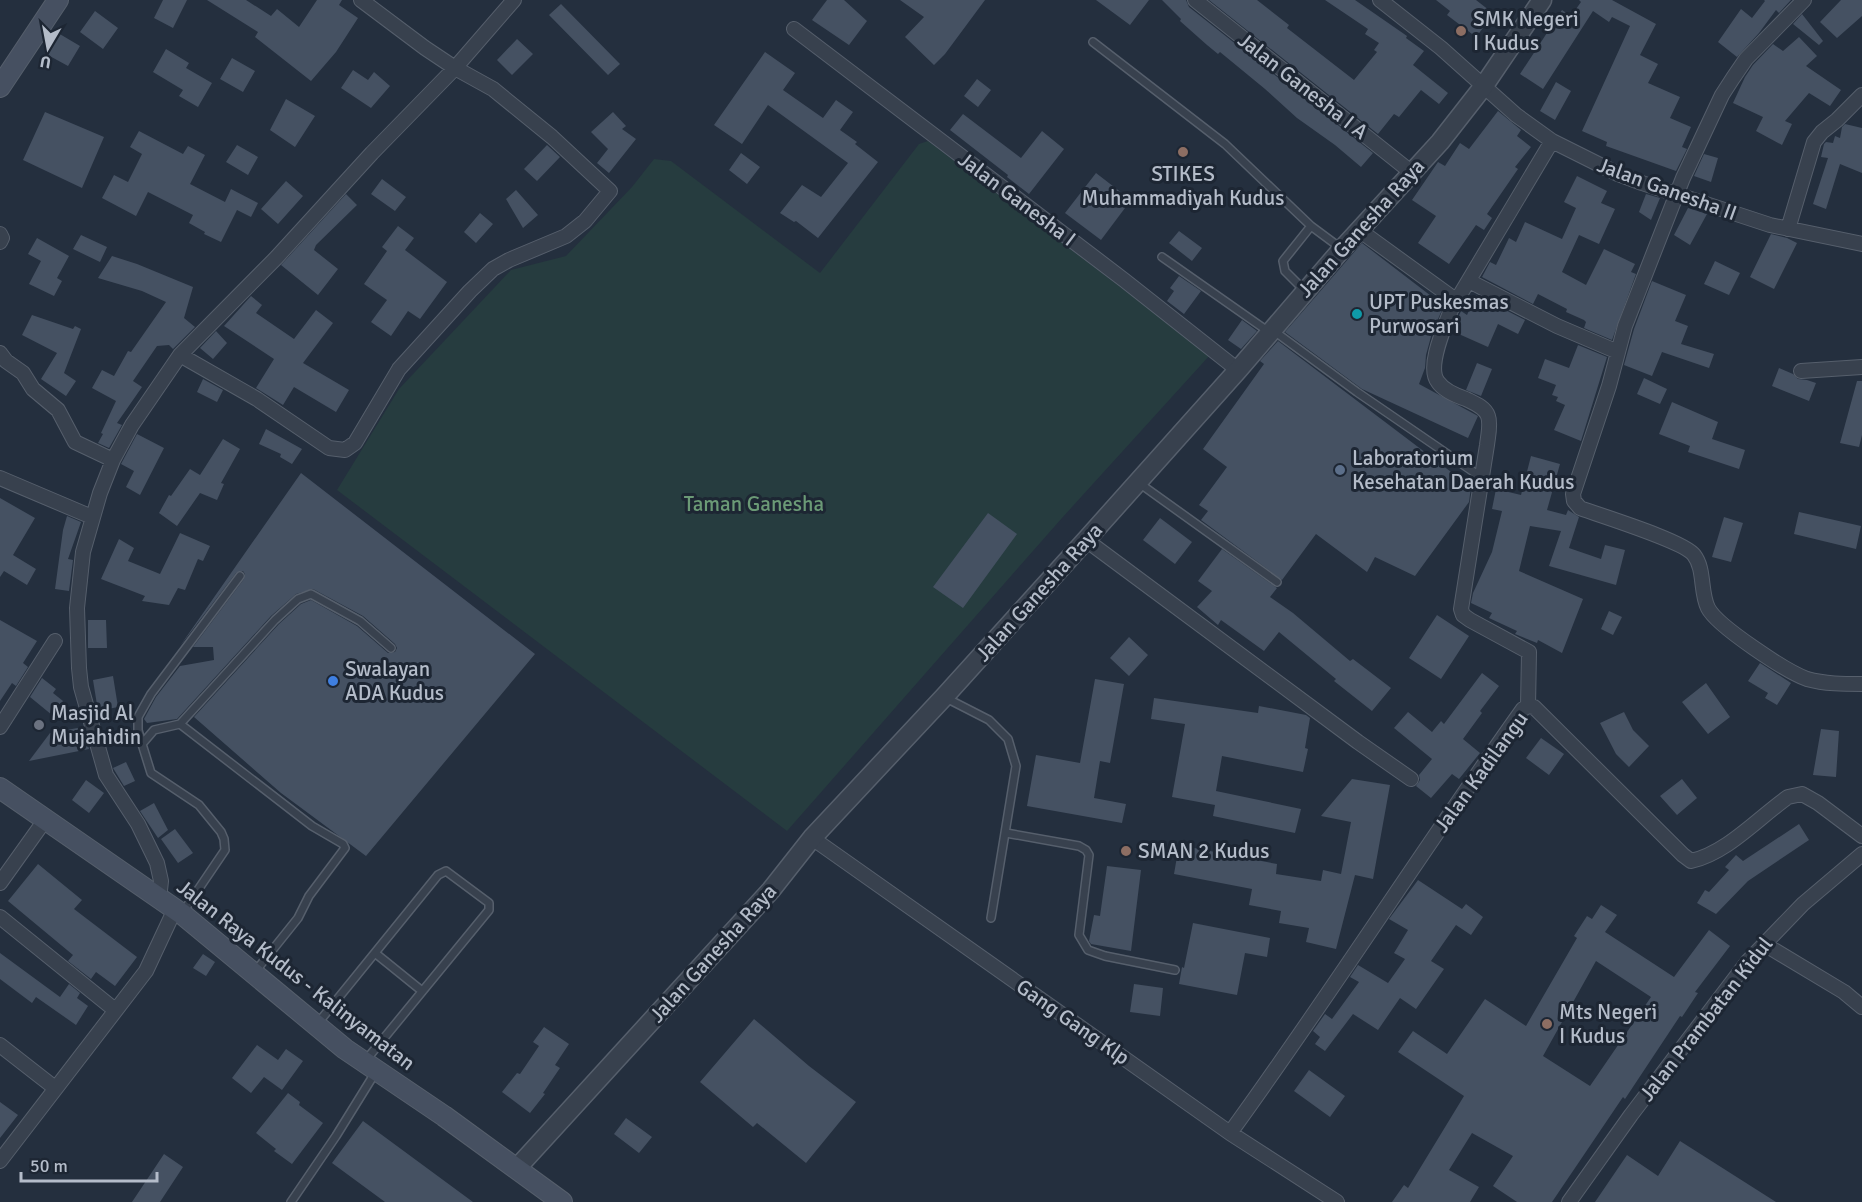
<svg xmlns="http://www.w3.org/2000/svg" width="1862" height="1202" viewBox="0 0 1862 1202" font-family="Signika,sans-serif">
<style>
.green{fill:#263c3f}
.building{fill:#455162;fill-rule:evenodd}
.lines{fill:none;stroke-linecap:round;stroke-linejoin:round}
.service-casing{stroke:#565f6c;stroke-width:10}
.minor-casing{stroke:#565f6c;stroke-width:16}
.tertiary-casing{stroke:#565f6c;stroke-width:21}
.secondary-casing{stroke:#565f6c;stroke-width:22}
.service{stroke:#38414e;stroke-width:7}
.minor{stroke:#38414e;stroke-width:14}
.tertiary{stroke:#38414e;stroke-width:18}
.secondary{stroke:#465061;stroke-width:20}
.education-dot{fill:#8d6e63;stroke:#1d2633;stroke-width:2}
.culture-dot{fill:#0f9aa8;stroke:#1d2633;stroke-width:2}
.service-dot{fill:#5c6f8a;stroke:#1d2633;stroke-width:2}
.shop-dot{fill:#3f7fe0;stroke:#1d2633;stroke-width:2}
.worship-dot{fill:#6b7280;stroke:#1d2633;stroke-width:2}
.labels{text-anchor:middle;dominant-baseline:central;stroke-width:6;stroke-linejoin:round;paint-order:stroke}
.poi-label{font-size:21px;fill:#b4bcc9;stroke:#1d2633;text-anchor:start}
.street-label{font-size:21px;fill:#b4bcc9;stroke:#1d2633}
.park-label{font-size:21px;fill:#6b9a76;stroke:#1d2633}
</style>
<rect width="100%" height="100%" fill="#242f3e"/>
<!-- green -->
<path class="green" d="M928,141L1210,355L1062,518L787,831L337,490L399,389L511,270L566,256L632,187L654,159L671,161L820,273L919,144Z"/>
<!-- building -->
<path class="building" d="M163,0H187L173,28L154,18Z
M207,0H246L271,16L277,9L299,27L317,0H342L339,5L358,18L336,52L311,81L255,37L258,32Z
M827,0H844L867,21L849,45L812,20Z
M900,0H985L945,54L934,65L905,37L924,17Z
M1096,0H1149L1130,25Z
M1162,0H1186L1189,7L1373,153L1361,167L1335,145L1297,118L1265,89L1220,52L1218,54L1207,45L1180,21L1181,19Z
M1209,0H1257L1289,25L1287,28L1354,80L1377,52L1374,50L1379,43L1365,34L1368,29L1325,0H1355L1407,36L1406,38L1424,51L1413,65L1448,93L1439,104L1421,90L1399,117L1394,114L1378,134Z
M1436,0H1476L1494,14L1476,37L1447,15L1450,11Z
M1579,0H1612L1656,24L1640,55L1658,64L1648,83L1680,97L1670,118L1691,127L1682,147L1687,149L1676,171L1606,146L1607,142L1582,131L1630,26L1612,17L1609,22L1593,11L1543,89L1520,74L1562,10L1571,16L1581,2Z
M1764,0H1791L1779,13L1776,10L1759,33L1737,57L1718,42L1741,9L1752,18L1765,1Z
M1841,0H1862V16L1837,38L1820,22Z
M561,4L620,64L608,75L549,15Z
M95,11L118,28L103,49L80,32Z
M1802,14L1823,41L1819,45L1793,24Z
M58,33L80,46L68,66L46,54Z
M1799,37L1817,56L1806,66L1841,90L1830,106L1809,93L1785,121L1792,124L1782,145L1756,131L1763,117L1733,103L1745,77L1753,65L1773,44L1783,51Z
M517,39L533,54L512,75L497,60Z
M166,49L189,63L186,68L212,83L198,107L179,96L183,90L153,72Z
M765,52L795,73L783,90L823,118L836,100L853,112L840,130L857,142L855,144L878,162L818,238L796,221L794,222L780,213L802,185L821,197L848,163L768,105L742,144L714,125Z
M232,58L255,71L243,92L220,79Z
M353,70L368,80L374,72L390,86L371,108L341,88Z
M977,79L991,90L978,107L964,96Z
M1556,82L1571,91L1555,120L1540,111Z
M286,99L315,116L295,147L270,130Z
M1498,111L1521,130L1517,136L1531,147L1515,167L1518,169L1487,214L1492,218L1484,230L1476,225L1449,264L1418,243L1436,216L1412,200L1438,162L1445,166L1460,143L1469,149Z
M45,112L104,137L82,188L23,160Z
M613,112L626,126L622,129L636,139L609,173L597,163L608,149L591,132Z
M963,114L1021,158L1042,131L1064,149L1029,194L1007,177L1008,175L950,130Z
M1845,124L1862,128V173L1840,164L1826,209L1813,204L1828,158L1821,157L1824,144L1826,142L1833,143L1835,136L1840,138L1842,127Z
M139,131L183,154L188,146L205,155L190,184L225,202L231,189L258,203L251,217L237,210L221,242L204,234L205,232L189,223L193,215L148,192L136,216L102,198L114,175L128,182L142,154L130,147Z
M237,145L258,157L248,175L226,162Z
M547,145L560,157L537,181L524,169Z
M741,153L760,167L747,184L729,170Z
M1704,154L1718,158L1711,182L1694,176Z
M1096,173L1131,200L1101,240L1065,213Z
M1577,176L1607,191L1601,203L1615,209L1599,244L1579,235L1562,272L1586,285L1604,249L1635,264L1631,272L1636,274L1612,340L1584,328L1586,322L1584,320L1566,312L1567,309L1538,294L1533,304L1482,277L1490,262L1496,265L1509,238L1516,242L1525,222L1562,239L1576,208L1564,202Z
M382,179L406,197L395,211L371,194Z
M286,181L303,196L278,224L261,209Z
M516,190L538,215L523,228L506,199Z
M346,194L357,205L316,245L314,250L338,269L318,295L281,265Z
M1646,194L1660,198L1651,220L1639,212Z
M1688,208L1707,214L1690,245L1674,235Z
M480,213L493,224L476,243L464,232Z
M398,226L414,238L405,250L447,282L420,319L408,311L391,336L371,322L387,300L364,284L387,251L382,247Z
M1179,231L1202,248L1192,261L1169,243Z
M1771,234L1787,238L1797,243L1774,289L1750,277Z
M81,235L107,247L100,262L73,249Z
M37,238L69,256L57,278L62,281L54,296L29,284L41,261L28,254Z
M1362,243L1435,299L1436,297L1445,303L1432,333L1426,355L1425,368L1419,384L1478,416L1468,438L1362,389L1285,332Z
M112,256L137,264L193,287L184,318L195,327L173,349L169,345L157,346L133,381L142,387L117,423L122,425L109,448L98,443L103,434L101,433L116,401L92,388L102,370L114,376L128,351L131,352L166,302L142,291L98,278Z
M1715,261L1740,273L1729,295L1704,284Z
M1179,276L1201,291L1184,314L1167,301L1174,291L1170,288Z
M1652,281L1686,295L1675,321L1688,326L1681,344L1714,354L1709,368L1662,352L1652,376L1624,365L1634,329Z
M1476,295L1525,320L1518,334L1498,324L1488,347L1452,331L1461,311L1467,315Z
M251,296L262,305L256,313L294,339L316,310L333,323L303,363L349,390L336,412L294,387L283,405L256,388L274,359L224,326Z
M32,315L73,329L75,326L81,329L64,373L76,381L66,396L41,379L57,353L22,335Z
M1242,320L1257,331L1241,349L1228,340Z
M216,331L227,343L213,359L200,348Z
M1278,341L1471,487L1469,502L1415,576L1375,557L1367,572L1316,534L1282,580L1201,520L1208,511L1199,505L1227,467L1203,449L1264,364L1260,361Z
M1578,345L1607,357L1581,441L1554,430L1565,405L1556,401L1558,397L1552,395L1556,385L1538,378L1545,359L1569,368Z
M1477,363L1492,369L1481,396L1466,390Z
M1779,368L1793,374L1798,379L1807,380L1816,383L1809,401L1772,386Z
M1644,378L1667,389L1660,404L1637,394Z
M203,379L223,390L217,402L197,392Z
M1857,381H1862V435L1859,447L1840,443Z
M1672,402L1718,422L1712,439L1745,450L1739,469L1688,452L1690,446L1659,434Z
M266,429L302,449L292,464L280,457L281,454L259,444Z
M137,434L164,448L140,495L126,487L134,471L121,464Z
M223,439L240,449L221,483L224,484L217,500L200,493L177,526L159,513L169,495L171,496L190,469L200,475Z
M1531,456L1560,464L1547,510L1566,515L1568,510L1579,517L1569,548L1601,559L1605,545L1625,550L1616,585L1549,566L1561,531L1530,526L1519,571L1583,599L1562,653L1538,640L1537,643L1515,634L1517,631L1489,618L1492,613L1471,603L1473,593L1492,552L1502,511L1492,509L1496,489L1521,495Z
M301,473L535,654L366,856L281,793L194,717L279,624L301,604L311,600L357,626L388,653L395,652L397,648L395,644L363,616L313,589L296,594L271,616L177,719L147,723L144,719L156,697L180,666L214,660L213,647H193L244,579L245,574L243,571L236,573L180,646Z
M0,498L35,518L13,555L36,569L27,585L4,571L0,577Z
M1799,512L1861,526L1856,549L1794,534Z
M988,513L1017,534L963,608L933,587Z
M67,516L81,522L68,559L73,560L69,591L55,589L63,530Z
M1724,517L1743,523L1731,562L1712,557Z
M1160,518L1192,542L1175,564L1143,540Z
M180,533L210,546L203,561L198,559L185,590L178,588L169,605L142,601L145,596L101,579L119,539L134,548L128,561L160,574Z
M1222,549L1277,588L1270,597L1293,613L1350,661L1353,659L1391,688L1372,711L1334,681L1336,679L1279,632L1264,651L1221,620L1218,625L1197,607L1212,591L1198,581Z
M1609,611L1622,617L1613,635L1601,629Z
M1437,615L1469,636L1441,679L1409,658Z
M0,620L37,641L23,663L28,667L16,686L12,683L0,701Z
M88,620H106L107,648H88Z
M1129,637L1148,655L1129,676L1110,658Z
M1760,663L1791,683L1777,705L1765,698L1768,693L1748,681Z
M1482,673L1499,686L1480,711L1482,713L1463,739L1480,753L1459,779L1452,774L1431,798L1416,786L1420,780L1419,775L1432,759L1394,728L1408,712L1432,732L1441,721L1444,724Z
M113,676L118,707L98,711L93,680Z
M42,678L56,689L53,693L63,701L52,715L30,697Z
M1095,679L1124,684L1110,763L1100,761L1094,798L1126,804L1122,823L1027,806L1036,755L1080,763Z
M1706,683L1730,717L1708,734L1682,702Z
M1154,698L1258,713L1259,706L1306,715L1310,718L1305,748L1308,749L1303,772L1222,756L1216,791L1301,809L1295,833L1213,816L1215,805L1172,797L1185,724L1151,719Z
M1624,712L1633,730L1649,746L1629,767L1616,754L1600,723Z
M83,727L89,749L29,761L50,733Z
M1821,729L1839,731L1836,777L1813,775Z
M1541,738L1564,754L1549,775L1526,758Z
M126,762L135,781L124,786L113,768Z
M1352,779L1390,785L1373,879L1355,875L1336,949L1306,942L1309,928L1279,923L1281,911L1249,905L1252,889L1174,874L1179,845L1277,864L1276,874L1321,881L1323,870L1341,874L1351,822L1321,816Z
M1682,779L1697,798L1677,815L1660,796Z
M86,780L104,793L89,813L72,800Z
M154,803L168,830L158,838L140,811Z
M1799,824L1809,840L1748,881L1716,914L1697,903L1705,890L1709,892L1729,870L1725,867L1736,855L1743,861Z
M175,829L193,853L178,863L161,839Z
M38,864L82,900L74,909L137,957L115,986L96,972L91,979L68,961L73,955L8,901Z
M1107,866L1141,870L1131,951L1091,944L1089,941L1094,915L1100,916Z
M1418,880L1462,909L1466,904L1483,917L1471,935L1456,925L1431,961L1444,969L1416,1009L1400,998L1378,1030L1353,1014L1325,1051L1315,1044L1320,1037L1313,1031L1325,1014L1332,1019L1359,982L1350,977L1358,965L1388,983L1405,959L1394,953L1408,930L1389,919Z
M1601,905L1617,915L1605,932L1674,977L1709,930L1730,946L1695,992L1698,993L1682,1017L1680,1016L1625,1099L1623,1097L1552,1202H1517L1493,1186L1513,1156L1472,1133L1449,1170L1479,1187L1470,1202H1392L1404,1185L1408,1188L1464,1096L1398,1052L1413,1031L1447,1054L1485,999L1526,1026L1577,938L1574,936L1587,916L1592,919ZM1596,961L1651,997L1590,1086L1543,1056Z
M1193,923L1270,938L1267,957L1245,953L1237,995L1179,984L1182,967L1184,968Z
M0,953L60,997L69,984L80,993L77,998L88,1006L76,1025L36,997L32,1003L0,979Z
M203,954L215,962L206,976L193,968Z
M1134,984L1163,988L1160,1016L1130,1012Z
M754,1019L809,1066L856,1102L806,1163L757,1123L753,1127L700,1082Z
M544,1027L569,1044L555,1065L560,1068L543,1093L545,1094L530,1113L502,1092L517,1073L520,1074L539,1046L533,1042Z
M257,1045L278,1060L286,1049L303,1061L282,1090L264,1077L251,1093L232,1078Z
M1309,1070L1345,1096L1330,1117L1294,1091Z
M288,1093L300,1102L299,1105L323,1123L292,1164L274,1151L276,1149L256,1133Z
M0,1102L18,1115L0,1138Z
M626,1118L652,1137L639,1153L614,1134Z
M363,1121L473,1202H385L332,1163Z
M1680,1141L1776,1202H1595L1627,1155L1658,1176Z
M164,1154L183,1167L160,1202H132Z"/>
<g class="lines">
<defs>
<path id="service" d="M1093,42L1225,144L1311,226L1342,249
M1162,257L1269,332
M1305,291L1285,271L1283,261L1311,226
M1274,331L1357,392L1481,477
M1139,483L1277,582
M946,698L989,720L1008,739L1016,766L991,918
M180,724L275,620L298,599L311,594L360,621L391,648
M142,744L138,730V717L151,694L240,576
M1006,833L1079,846L1086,850L1089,855L1079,935L1088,950L1105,956L1175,970
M183,912L225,850L224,839L221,832L199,805L151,773L142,744L154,730L180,724L312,826L343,844L345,848L309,896L298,918L254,973
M375,953L422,991
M318,1023L438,875L446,871L489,903V910L366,1060
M291,1202L336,1136L375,1073"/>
<path id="minor" d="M1195,0L1411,172
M1380,0L1441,48L1516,115L1552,141L1618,174L1642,183L1770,225L1862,244
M1804,0L1746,59L1733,78L1722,95L1683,178L1625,326L1609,386L1573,494L1574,501L1580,508C1601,516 1684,541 1694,555C1705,569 1700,592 1708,608C1717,626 1787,672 1807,679C1825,684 1844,684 1862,684
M794,29L1124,280L1238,370
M1788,229L1814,142L1822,132L1837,120L1862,95
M1359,230L1457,301
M0,234L2,238L0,242
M1469,281L1557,326L1618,352
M0,353L6,361L23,373L33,389L58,410L75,442L113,460
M180,355L257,399L329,448L345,450L355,443L399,369L470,291L493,269L509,260L566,236L585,221L610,191L552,137L493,89L455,68L425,48L361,0
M1801,371L1862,367
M0,478L92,517
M1086,540L1358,742L1411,779
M1528,706L1529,652L1470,620L1463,615L1461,609L1487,445C1488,436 1491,424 1488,416C1485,407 1474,403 1466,399C1457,396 1444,391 1438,382C1426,367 1445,326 1451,310L1552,141
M0,727L55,641
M812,838L1230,1133L1337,1202
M0,883L45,820
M159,899L161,881L157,863L138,824L106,775L81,687L79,668L77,608L83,552L100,493L113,460L132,425L180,355L277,257L372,153L455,68L514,0
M0,917L115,1010
M1764,944L1844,992L1862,1007
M0,1045L55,1088
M1230,1133C1331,994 1423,849 1523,709L1528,706L1534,707L1683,855L1691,861C1727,853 1758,818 1788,797L1802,794L1818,803L1862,836
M0,1161L146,971L175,909
M1569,1202L1631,1115L1748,961L1803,904L1862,854"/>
<path id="tertiary" d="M517,1168L771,890L812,838L944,697L1086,540L1238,370L1342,249L1440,142L1483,87L1542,0"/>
<path id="secondary" d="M0,87L58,0
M0,788L182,914L345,1049L444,1116L562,1202"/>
</defs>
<!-- service casing -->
<use href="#service" class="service-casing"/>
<!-- minor casing -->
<use href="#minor" class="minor-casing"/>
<!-- tertiary casing -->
<use href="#tertiary" class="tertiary-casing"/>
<!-- secondary casing -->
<use href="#secondary" class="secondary-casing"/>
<!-- service -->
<use href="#service" class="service"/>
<!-- minor -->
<use href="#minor" class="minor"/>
<!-- tertiary -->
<use href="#tertiary" class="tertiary"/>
<!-- secondary -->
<use href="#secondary" class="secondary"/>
</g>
<!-- markers -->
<g class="education-dot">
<circle cx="1461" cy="31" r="6"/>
<circle cx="1183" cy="152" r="6"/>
<circle cx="1126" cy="851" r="6"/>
<circle cx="1547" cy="1024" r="6"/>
</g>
<circle class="culture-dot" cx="1357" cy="314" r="6"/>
<circle class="service-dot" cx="1340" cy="470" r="6"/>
<circle class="shop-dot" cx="333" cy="681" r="6"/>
<circle class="worship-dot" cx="39" cy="725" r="6"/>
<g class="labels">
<!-- poi labels -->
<g class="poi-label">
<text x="1473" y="19">SMK Negeri<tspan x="1473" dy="24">I Kudus</tspan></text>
<text x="1183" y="174" text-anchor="middle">STIKES<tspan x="1183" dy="24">Muhammadiyah Kudus</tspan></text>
<text x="1369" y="302">UPT Puskesmas<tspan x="1369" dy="24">Purwosari</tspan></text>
<text x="1352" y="458">Laboratorium<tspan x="1352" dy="24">Kesehatan Daerah Kudus</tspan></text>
<text x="345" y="669">Swalayan<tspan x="345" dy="24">ADA Kudus</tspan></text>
<text x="51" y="713">Masjid Al<tspan x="51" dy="24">Mujahidin</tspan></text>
<text x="1138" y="851">SMAN 2 Kudus</text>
<text x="1559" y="1012">Mts Negeri<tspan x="1559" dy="24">I Kudus</tspan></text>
</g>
<!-- street labels -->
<g class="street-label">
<text transform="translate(1303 86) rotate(38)">Jalan Ganesha I A</text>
<text transform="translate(1667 189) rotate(20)">Jalan Ganesha II</text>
<text transform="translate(1017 199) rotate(37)">Jalan Ganesha I</text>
<text transform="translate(1361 228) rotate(-48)">Jalan Ganesha Raya</text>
<text transform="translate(1039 592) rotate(-48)">Jalan Ganesha Raya</text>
<text transform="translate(1481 772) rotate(-54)">Jalan Kadilangu</text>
<text transform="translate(713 953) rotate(-48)">Jalan Ganesha Raya</text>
<text transform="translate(296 975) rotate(38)">Jalan Raya Kudus - Kalinyamatan</text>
<text transform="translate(1706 1019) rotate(-52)">Jalan Prambatan Kidul</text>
<text transform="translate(1073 1022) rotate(35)">Gang Gang Klp</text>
</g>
<!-- park labels -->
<g class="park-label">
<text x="754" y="504">Taman Ganesha</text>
</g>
</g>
<!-- north arrow -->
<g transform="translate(48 48) rotate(190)" stroke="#1d2633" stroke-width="4.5" paint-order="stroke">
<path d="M0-4.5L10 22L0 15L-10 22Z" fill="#b4bcc9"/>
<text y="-9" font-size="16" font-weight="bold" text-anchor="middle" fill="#b4bcc9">U</text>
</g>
<!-- scale -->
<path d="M21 1172v9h136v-9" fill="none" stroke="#b4bcc9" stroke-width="3"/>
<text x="30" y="1172" font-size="18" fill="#b4bcc9" stroke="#1d2633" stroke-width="4.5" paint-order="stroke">50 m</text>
</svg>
